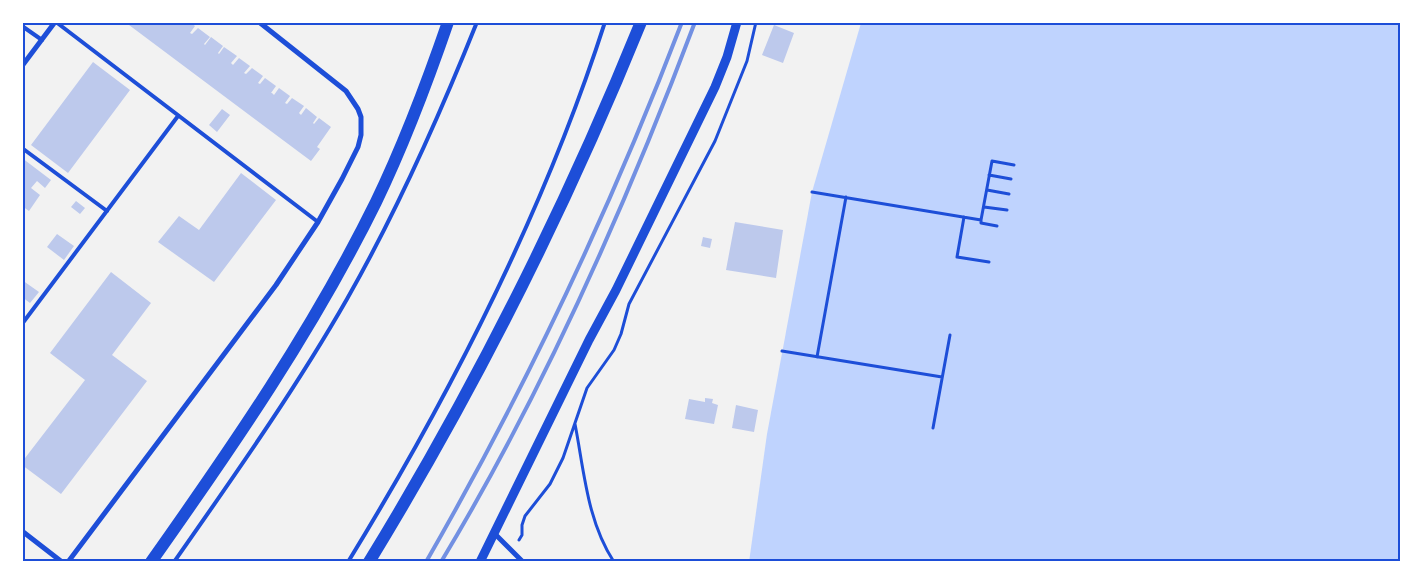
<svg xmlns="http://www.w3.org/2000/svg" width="1423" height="584" viewBox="0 0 1423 584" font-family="'Asap Condensed',sans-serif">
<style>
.water{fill:#bfd3fe}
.building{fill:#bdc9ec}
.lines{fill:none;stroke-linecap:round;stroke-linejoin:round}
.path{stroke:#1d4ed8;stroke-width:3}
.service{stroke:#1d4ed8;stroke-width:4}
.minor{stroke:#1d4ed8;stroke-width:5}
.tertiary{stroke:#1d4ed8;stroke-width:9}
.primary{stroke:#1d4ed8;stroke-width:12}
.rail{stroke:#7290e2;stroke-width:4}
.neatline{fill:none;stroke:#1d4ed8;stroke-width:2}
</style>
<rect width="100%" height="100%" fill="#f2f2f2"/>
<!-- water -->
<path class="water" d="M861,23H1400V561L749,562L767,434L812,192Z"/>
<!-- building -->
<path class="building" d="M125,22H177L179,24L181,22H190L195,26L190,33L192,34L198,28L210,37L204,44L205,45L211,37L223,46L218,53L219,54L224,47L237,56L231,63L233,65L239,58L250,66L244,73L246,74L252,68L263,76L258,83L260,84L265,78L276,86L271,93H272L274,95L279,88L290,96L285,103L287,104L292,98L304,106L299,113L301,115L306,108L317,117L313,123L314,124L319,118L331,127L317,147L320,149L311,161Z
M774,25L794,33L783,63L762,55Z
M93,62L130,90L68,173L31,145Z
M222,109L230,115L217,132L209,125Z
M22,158L51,180L45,188L37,181L31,188L40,195L29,211L22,206Z
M241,173L276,200L214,282L158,242L179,216L199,230Z
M76,201L85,208L80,214L71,207Z
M735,222L783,230L776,278L726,270Z
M57,234L74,246L64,260L47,247Z
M703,237L712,239L710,248L701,246Z
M111,272L151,303L112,355L147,381L61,494L22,465V462L85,380L50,353Z
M22,280L39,292L30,303L22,297Z
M705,398L713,399L712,403L718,405L714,424L685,419L689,399L705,402Z
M736,405L758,410L754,432L732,428Z"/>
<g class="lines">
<!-- path -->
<path class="path" d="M989,175L1011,179
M987,190L1009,194
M812,192L981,220L992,161L1014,165
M984,207L1007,210
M964,217L957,257L989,262
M981,220V223L997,226
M782,351L942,377
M817,357L846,197
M575,424C584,470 587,521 614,562
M933,428L950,335
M519,540L522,535V525L525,516L550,484L563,458L587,388L614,350L621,334L629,304L715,141L747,61L756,22"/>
<!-- service -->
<path class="service" d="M56,22L318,222
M22,26L42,40
M22,148L107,211
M22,324L178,116
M174,562C234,476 295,390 347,299C397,211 439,117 477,22
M348,562C452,392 544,212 605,22"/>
<!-- minor -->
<path class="minor" d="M22,66L55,22
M22,531L62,562
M494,533L523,562
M68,562L276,285L318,222L342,179L358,147L361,135V117L358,109L346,91L259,22"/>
<!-- tertiary -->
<path class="tertiary" d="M480,562L589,340L616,290L715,87L727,57L737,22"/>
<!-- primary -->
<path class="primary" d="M151,562C233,446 313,330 376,202C404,144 427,83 448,22
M369,562C473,392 566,207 641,22"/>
<!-- rail -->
<path class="rail" d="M426,562C526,388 610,210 682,22
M441,562C544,391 625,208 695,22"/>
</g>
<!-- border -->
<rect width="1423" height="584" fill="none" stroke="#ffffff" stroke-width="48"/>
<rect x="24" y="24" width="1375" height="536" class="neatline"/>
</svg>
